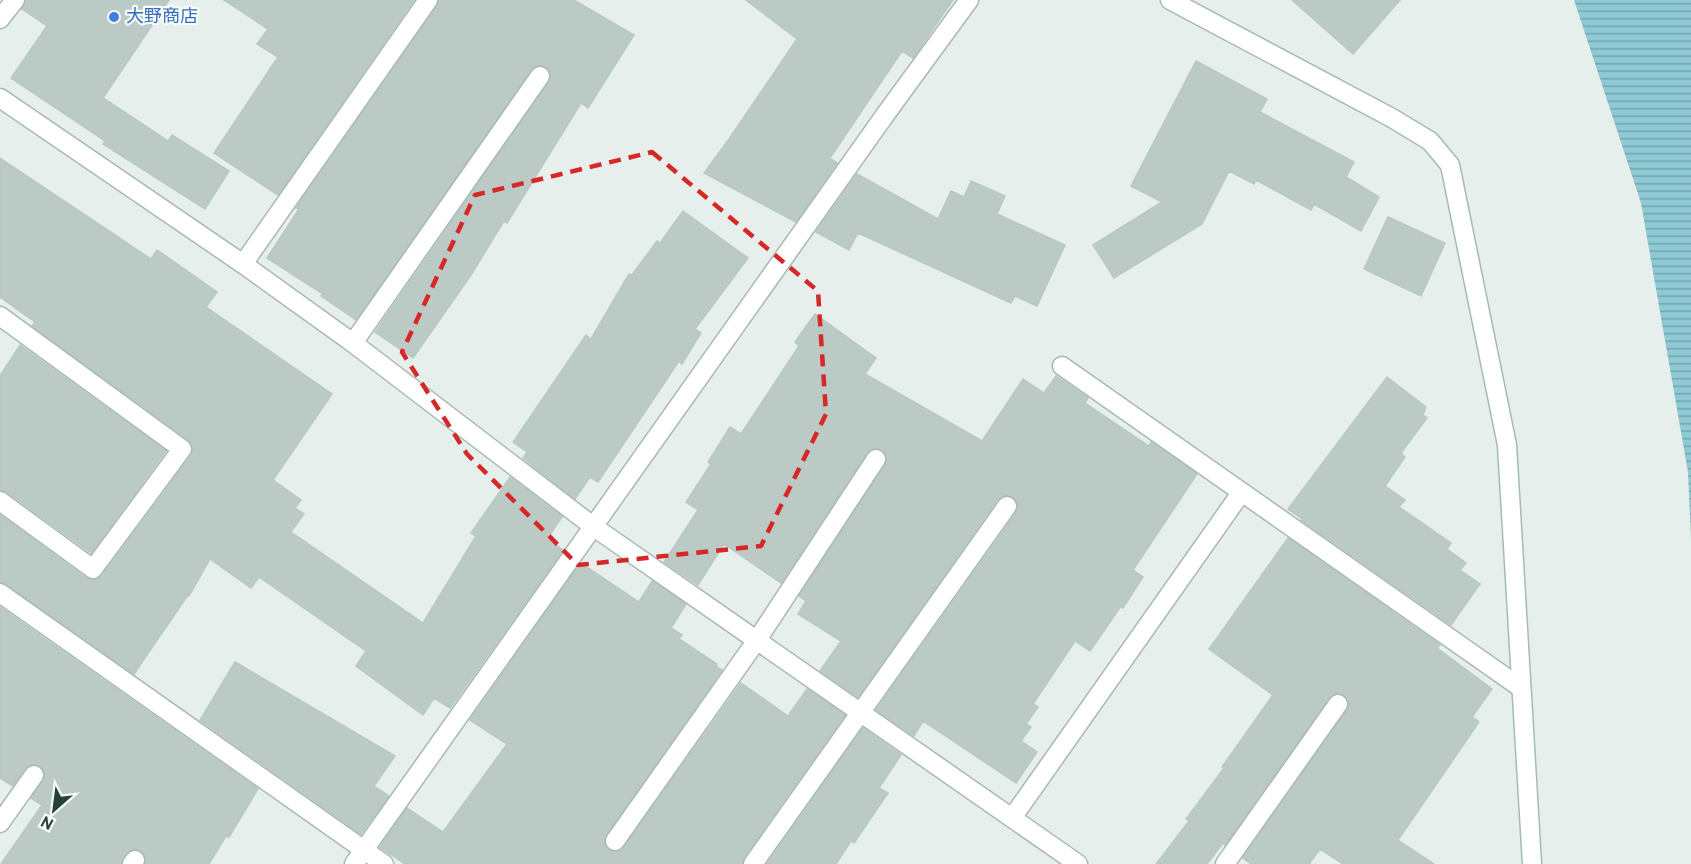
<svg xmlns="http://www.w3.org/2000/svg" width="1691" height="864" viewBox="0 0 1691 864" font-family="Overpass,'Noto Sans JP',sans-serif">
<style>
.water{fill:url(#water-rules)}
.building{fill:#bbcac4;stroke:#b8c9c2;stroke-width:1.5}
.lines{fill:none;stroke-linecap:round;stroke-linejoin:round}
.lane-casing{stroke:#a8b8b2;stroke-width:21}
.street-casing{stroke:#a8b8b2;stroke-width:21}
.secondary-casing{stroke:#a4bbb3;stroke-width:21}
.lane{stroke:#fff;stroke-width:18}
.street{stroke:#fff;stroke-width:18}
.secondary{stroke:#fff;stroke-width:18}
.marked{fill:none;stroke:#d62828;stroke-width:4.5;stroke-dasharray:12 8;stroke-linejoin:round}
.shop-dot{fill:#3f7fe0;stroke:#f7fbf9;stroke-width:2}
.labels{text-anchor:middle;dominant-baseline:central;stroke-width:4.5;stroke-linejoin:round;paint-order:stroke}
.shop-label{font-size:18px;fill:#366cbe;stroke:#f7fbf9;text-anchor:start}
</style>
<defs>
<pattern id="water-rules" width="6" height="5" patternUnits="userSpaceOnUse" patternTransform="scale(1.5)"><rect width="6" height="5" fill="#8ec9d4"/><path d="M0 2.5h6" fill="none" stroke="#74a5ad"/></pattern>
</defs>
<rect width="100%" height="100%" fill="#e6efeb"/>
<!-- water -->
<path class="water" d="M1574,0H1691V539L1688,472L1641,203Z"/>
<!-- building -->
<path class="building" d="M26,0H169L103,98L168,141L172,135L229,171L205,209L103,144L105,141L11,78L47,26L22,9Z
M224,0H414L278,195L214,153L278,57L257,44L268,29Z
M439,0H574L634,35L588,108L581,103L507,223L504,221L471,275L413,358L375,332L549,82L550,72L546,67L536,66L531,70L356,320L321,296L323,294L267,258L299,209L296,208L437,6Z
M746,0H953L913,58L902,51L830,158L837,163L796,222L704,173L729,139L797,39Z
M1292,0H1400L1353,54Z
M1196,61L1267,99L1260,112L1354,162L1346,177L1379,197L1361,231L1314,204L1311,210L1256,180L1254,184L1229,171L1202,224L1114,278L1093,245L1162,202L1131,186Z
M0,158L151,259L157,250L217,292L206,307L332,394L273,480L301,500L295,508L304,514L291,532L423,623L476,536L471,533L510,477L562,517L547,539L563,550L450,708L434,698L423,715L356,666L366,651L259,577L251,588L210,559L189,596L188,595L134,674L6,584L0,582V515L86,578L97,579L102,576L191,456L193,450L189,440L32,326L35,322L0,297Z
M857,174L938,219L951,191L964,197L971,181L1005,196L997,214L1065,245L1037,306L1015,296L1011,303L858,233L849,250L816,232Z
M683,211L748,258L695,329L701,333L682,364L679,361L598,482L590,477L575,499L523,458L527,452L513,442L586,335L591,339L629,274L632,275L657,241L660,243Z
M1388,217L1445,243L1421,296L1364,269Z
M815,314L876,358L865,374L982,441L1023,379L1044,393L1056,376L1088,398L1085,403L1149,446L1151,442L1197,474L1133,570L1143,577L1123,608L1121,606L1090,651L1075,641L1033,704L1038,707L1026,724L1031,727L1021,741L1037,752L1016,783L923,721L914,736L876,710L1016,513L1017,502L1013,497L1003,496L998,499L858,697L820,671L841,641L798,614L806,601L799,596L885,465L887,459L883,450L876,448L867,453L781,583L724,544L698,585L664,562L698,510L686,502L711,464L708,462L730,427L741,434L799,346L795,342Z
M20,345L166,451L91,553L7,492L0,490V376Z
M1387,377L1426,407L1423,415L1427,418L1401,453L1405,457L1385,486L1405,500L1399,507L1451,543L1447,549L1466,563L1460,570L1480,584L1451,625L1301,520L1302,519L1288,509Z
M1288,538L1440,645L1437,648L1492,689L1472,717L1479,722L1398,840L1434,864H1343L1320,849L1309,864H1251L1243,858L1347,710L1349,704L1348,699L1344,695L1338,693L1329,698L1225,845L1223,843L1207,864H1156L1189,821L1186,819L1224,768L1222,767L1273,695L1209,649Z
M581,563L639,602L652,581L686,604L671,628L682,635L679,639L717,664L716,666L722,670L606,835L605,845L609,850L619,851L624,847L741,683L788,716L807,689L845,715L744,857L742,864H405L380,847L407,808L443,832L507,744L470,720Z
M0,607L258,789L229,837L226,836L209,864H145V855L136,849L126,853L121,864H1L42,805L31,798L45,775L41,766L34,764L25,768L13,786L0,778Z
M235,662L395,756L374,786L389,796L361,834L200,720Z
M863,728L901,755L879,788L888,793L854,843L851,841L836,864H767Z"/>
<g class="lines">
<defs>
<path id="lane" d="M885,115L969,0
M243,264L428,0
M353,343L540,76
M1062,366L1521,688
M0,593L384,864
M0,823L34,775
M615,841L757,640L876,459
M132,864L135,860
M753,864L1007,506
M1225,864L1338,704"/>
<path id="street" d="M0,19L15,0
M0,98L243,264L353,343L594,527L1078,864
M0,316L182,449L93,569L0,501
M1012,818L1241,493
M354,864L885,115"/>
<path id="secondary" d="M1170,0L1392,118L1430,141L1450,165L1507,445L1532,864"/>
</defs>
<!-- lane casing -->
<use href="#lane" class="lane-casing"/>
<!-- street casing -->
<use href="#street" class="street-casing"/>
<!-- secondary casing -->
<use href="#secondary" class="secondary-casing"/>
<!-- lane -->
<use href="#lane" class="lane"/>
<!-- street -->
<use href="#street" class="street"/>
<!-- secondary -->
<use href="#secondary" class="secondary"/>
</g>
<!-- marked area -->
<path class="marked" d="M652,152L818,291L826,414L761,546L578,565L467,454L402,352L475,195Z"/>
<!-- markers -->
<circle class="shop-dot" cx="114" cy="17" r="6"/>
<g class="labels">
<!-- shop labels -->
<g class="shop-label">
<text x="126" y="17">大野商店</text>
</g>
</g>
<!-- north arrow -->
<g transform="translate(54 810) rotate(208)" stroke="#f7fbf9" stroke-width="4.5" paint-order="stroke">
<path d="M0-4.5L10 22L0 15L-10 22Z" fill="#24423a"/>
<text y="-9" font-size="16" font-weight="bold" text-anchor="middle" fill="#24423a">N</text>
</g>
</svg>
